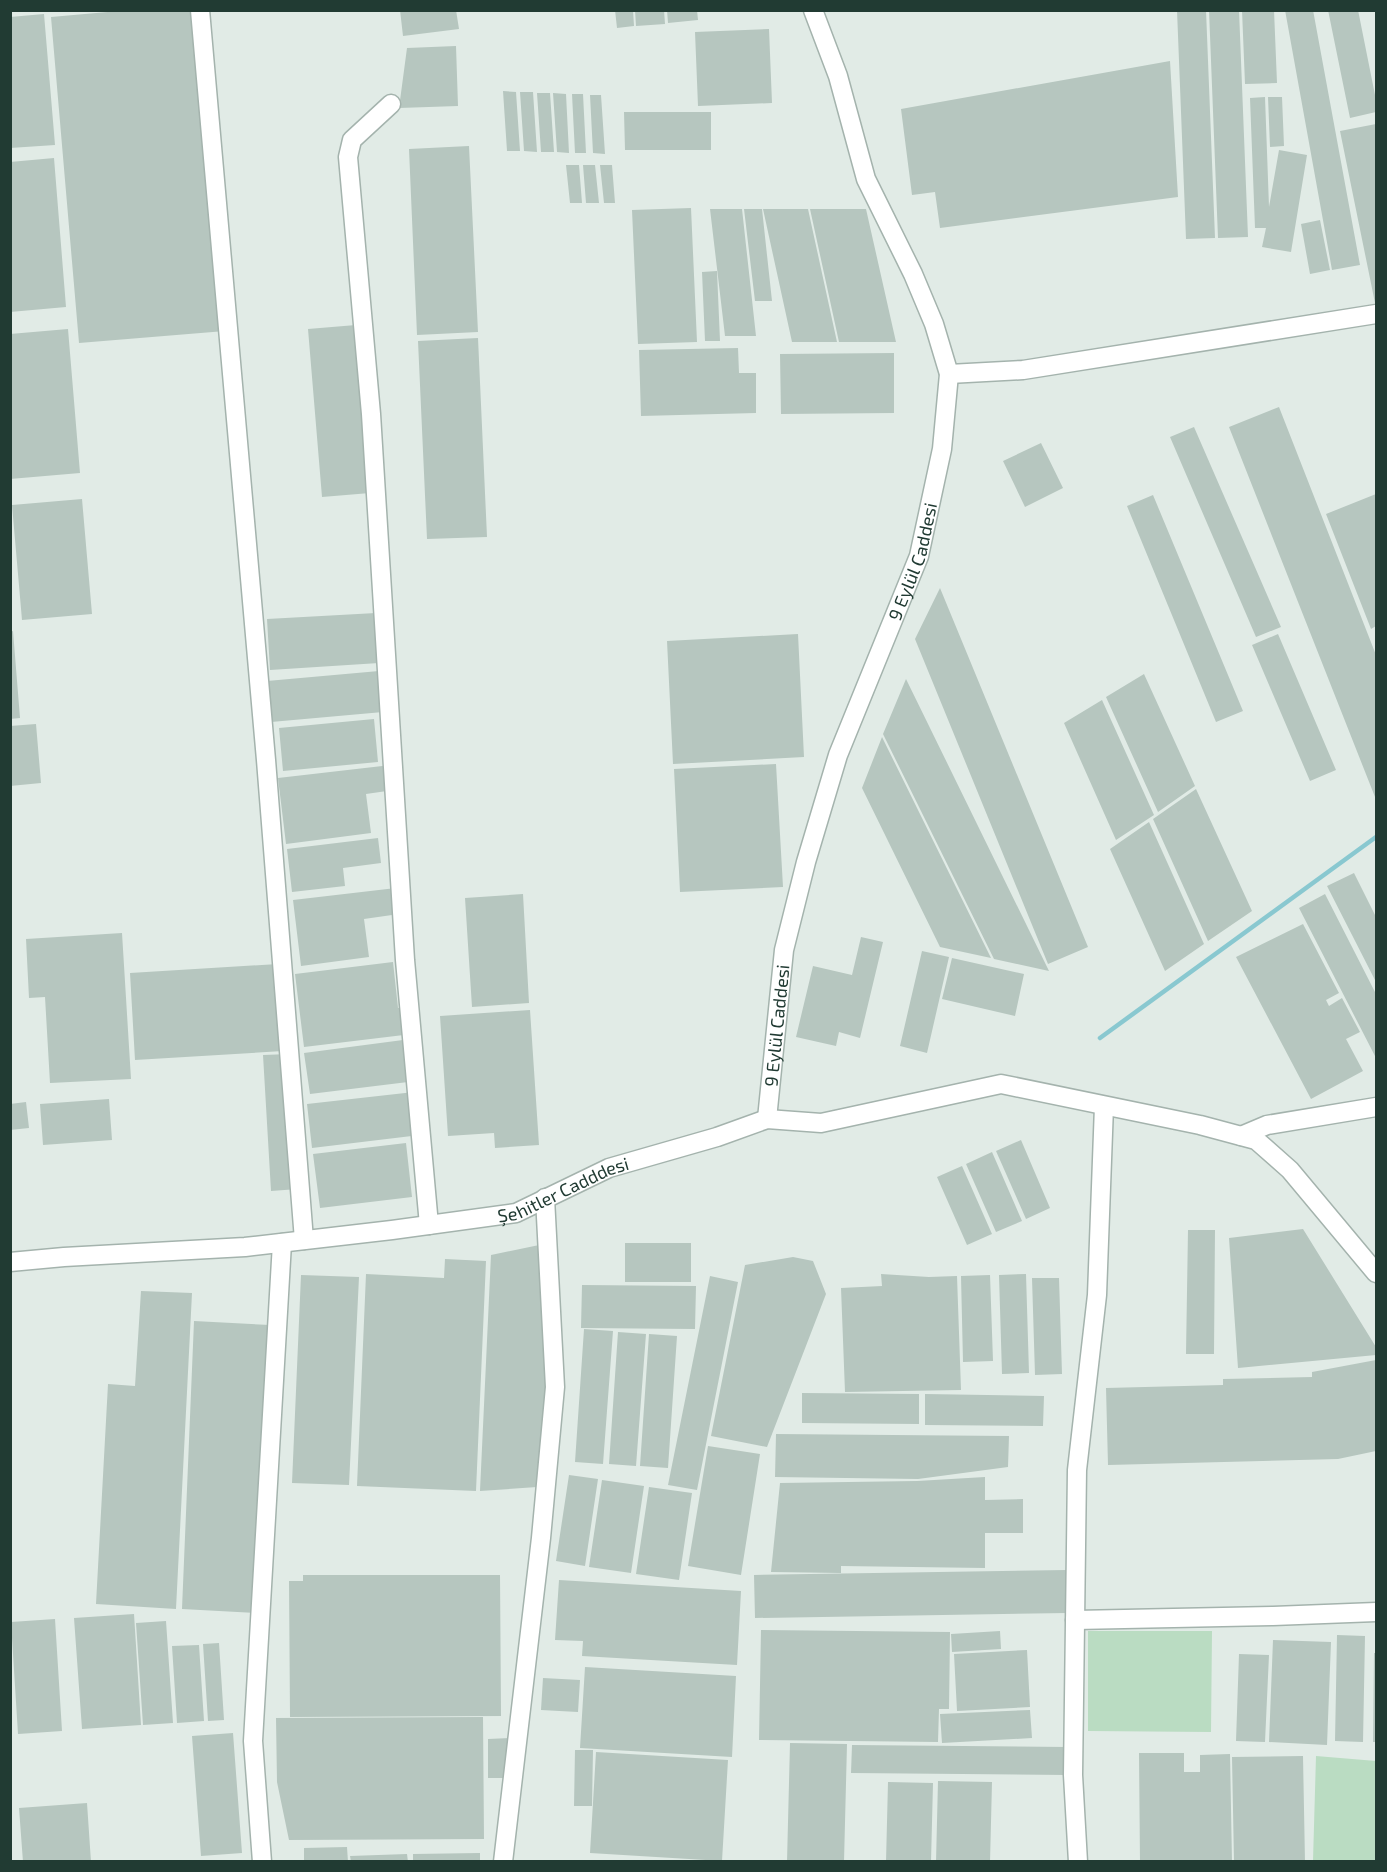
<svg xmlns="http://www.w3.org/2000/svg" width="1387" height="1872" viewBox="0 0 1387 1872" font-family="'Exo 2',sans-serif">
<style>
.green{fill:#badcc2}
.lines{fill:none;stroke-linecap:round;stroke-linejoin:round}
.stream{stroke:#89c8d0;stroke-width:4.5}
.building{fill:#b6c6bf}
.minor-casing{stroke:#a4b3ad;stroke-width:21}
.minor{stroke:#fff;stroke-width:18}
.labels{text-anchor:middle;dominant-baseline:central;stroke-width:5;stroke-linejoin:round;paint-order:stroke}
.street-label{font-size:18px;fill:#213b33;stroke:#f1f8f4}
</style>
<rect width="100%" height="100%" fill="#e1ebe6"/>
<!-- green -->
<path class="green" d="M1088,1631H1212L1211,1732L1088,1731Z
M1316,1756L1376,1761V1861H1313Z"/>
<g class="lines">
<!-- stream -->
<path class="stream" d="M1100,1038L1376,837"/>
</g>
<!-- building -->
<path class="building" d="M130,10H198L225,331L79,343L51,17Z
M400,10H456L459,29L403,36Z
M615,10H633L634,26L617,28Z
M635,10H664L665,24L636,26Z
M667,10H697L698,20L668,23Z
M1177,10H1206L1215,238L1186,239Z
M1209,10H1239L1248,237L1218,238Z
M1242,10H1274L1277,83L1245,84Z
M1285,10H1313L1360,265L1332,270Z
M1328,10H1358L1376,100V112L1350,118Z
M44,14L55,145L10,148V17Z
M769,29L772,103L698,106L695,32Z
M456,46L458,106L399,108L407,48Z
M1170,61L1178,197L940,228L935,192L912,195L901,109Z
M503,91L516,92L520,151H507Z
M520,92H533L537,152L524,151Z
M537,93H550L554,152H541Z
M553,93L566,94L569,153L557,152Z
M572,94H583L586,153H575Z
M590,95H601L605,154L593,153Z
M1265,97L1269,207L1279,150L1307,155L1291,252L1262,247L1266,228H1255L1250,98Z
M1268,97H1282L1284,146L1270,147Z
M624,112H711V150H625Z
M1376,124V303H1375L1340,131Z
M469,146L478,332L417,335L409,149Z
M54,158L66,307L10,312V162Z
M566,165H579L582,203H570Z
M583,165H595L599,203H586Z
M600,165H612L615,203H604Z
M691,208L697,342L638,344L632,210Z
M710,209H742L756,336H725Z
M744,209H762L772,301H755Z
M763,209H808L837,342H792Z
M810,209H866L896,342H839Z
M1320,220L1330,270L1310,274L1301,224Z
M717,271L720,341H705L702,272Z
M356,325L370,493L322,497L308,329Z
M68,329L80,473L10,479V334Z
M478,338L487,537L427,539L418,341Z
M738,348L739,373H756V413L641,416L639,350Z
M894,353V413L781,414L780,354Z
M1279,407L1376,655V796L1375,797L1229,427Z
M1194,427L1281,627L1256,637L1170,437Z
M1041,443L1063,488L1025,507L1003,461Z
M1376,494V626L1371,629L1326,514Z
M1153,495L1243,711L1216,722L1127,506Z
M82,499L92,614L22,620L12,505Z
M940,588L1088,947L1048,964L915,639Z
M376,613L379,663L270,670L267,619Z
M13,631L20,718L10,719V632Z
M798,634L804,757L673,764L667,641Z
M1278,634L1336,770L1310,781L1252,645Z
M379,671L383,712L271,722L267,681Z
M1144,674L1195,786L1158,812L1106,697Z
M906,679L1049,971L994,959L883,734Z
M1102,700L1154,815L1116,840L1064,723Z
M374,719L378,762L283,771L279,728Z
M36,724L41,783L10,786V726Z
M882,737L991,958L940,947L862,788Z
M776,764L783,887L680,892L674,769Z
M391,765L394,790L366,794L371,833L286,844L278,778Z
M1196,789L1252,911L1208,941L1153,819Z
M1149,822L1204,944L1165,971L1110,849Z
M378,838L381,863L343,868L345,886L292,892L287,849Z
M1354,873L1376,917V982L1327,886Z
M396,888L399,914L364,919L369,957L301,966L293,900Z
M523,894L529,1003L472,1007L465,898Z
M1325,894L1376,994V1058L1299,908Z
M1303,924L1339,993L1326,1000L1329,1006L1342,998L1360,1032L1346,1039L1363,1071L1311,1099L1236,957Z
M122,933L131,1079L50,1083L45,997L29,998L26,939Z
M861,937L883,942L860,1038L839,1032L836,1046L796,1037L813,966L852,975Z
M922,951L949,957L927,1053L900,1046Z
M952,958L1024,974L1015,1016L942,999Z
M393,962L398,1008L409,1007L412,1034L304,1047L295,974Z
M278,964L283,1051L135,1060L130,973Z
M530,1010L539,1145L495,1148L494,1133L448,1136L440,1016Z
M403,1040L408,1082L310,1094L304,1053Z
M290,1054L298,1189L271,1191L263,1055Z
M414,1092L420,1135L312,1148L307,1104Z
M109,1099L112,1140L43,1145L40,1104Z
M26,1102L29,1128L10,1130V1104Z
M1021,1140L1050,1208L1026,1219L996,1151Z
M406,1143L412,1197L320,1208L313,1154Z
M992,1152L1022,1221L996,1232L966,1164Z
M962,1166L992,1234L967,1245L937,1177Z
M1303,1229L1376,1347V1355L1238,1368L1229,1238Z
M1188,1230H1215L1214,1354H1186Z
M625,1243H691V1282H625Z
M544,1244L548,1395L537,1487L480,1491L491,1255Z
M793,1257L813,1261L826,1294L767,1447L711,1436L745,1265Z
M445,1259L486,1261L476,1491L357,1486L366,1274L444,1278Z
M881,1274L929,1277L957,1276L961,1390L845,1392L841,1288L882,1286Z
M1026,1274L1029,1373L1002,1374L999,1275Z
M301,1275L359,1277L349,1485L292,1483Z
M990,1275L993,1361L963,1362L961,1276Z
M710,1276L738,1282L697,1490L668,1485Z
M1032,1278H1059L1062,1374L1035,1375Z
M582,1285L696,1286L695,1329L581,1328Z
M141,1291L192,1293L176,1609L96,1604L108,1384L135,1386Z
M194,1321L270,1325L258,1613L182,1609Z
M584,1329L613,1331L603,1464L575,1462Z
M618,1332L646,1334L636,1466L609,1464Z
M649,1334L677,1336L668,1468L640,1466Z
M1376,1360V1451L1338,1459L1108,1465L1106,1388L1223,1385V1379L1312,1377V1372Z
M802,1393L919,1394V1424L802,1423Z
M925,1394L1044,1396L1043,1426L925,1425Z
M776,1434L1009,1436L1008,1467L918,1479L775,1477Z
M708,1446L760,1454L741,1575L688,1566Z
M569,1475L598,1479L585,1566L556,1561Z
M985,1477V1500L1023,1499V1533H985V1568L841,1566V1573L771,1572L780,1483L917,1481Z
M602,1480L644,1486L631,1573L589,1567Z
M649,1487L692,1493L679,1580L636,1574Z
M1067,1570V1613L755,1618L754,1575Z
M303,1575H500L501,1716L290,1717L289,1581H303Z
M559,1580L741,1591L737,1665L582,1656L583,1641L555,1640Z
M134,1614L141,1725L82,1729L74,1618Z
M55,1619L62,1731L18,1734L11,1622Z
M166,1621L173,1723L143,1725L136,1623Z
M761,1630L950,1632L949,1709H939L938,1742L759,1740Z
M1000,1631L1001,1649L952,1652L951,1634Z
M1337,1635L1365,1636L1363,1742L1335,1741Z
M1273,1640L1331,1642L1327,1745L1269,1742Z
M219,1643L224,1720L208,1721L203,1644Z
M199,1645L204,1721L177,1723L172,1646Z
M1027,1650L1030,1707L957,1711L954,1654Z
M1374,1653H1376V1742H1373Z
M1239,1654L1269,1655L1265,1742L1236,1741Z
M585,1667L736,1676L732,1757L580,1748Z
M543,1678L580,1680L578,1712L541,1710Z
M1030,1710L1032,1738L942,1743L940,1714Z
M483,1717L484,1839L289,1840L277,1782L276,1718Z
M233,1733L242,1853L201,1856L192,1736Z
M511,1738L512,1778H488V1739Z
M790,1743L847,1744L844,1862H787Z
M852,1745L1067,1747V1775L851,1773Z
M575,1750H593L592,1806H574Z
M596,1752L728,1760L722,1861L590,1853Z
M1139,1753H1184V1772H1200V1755L1230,1754L1232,1862H1140Z
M1303,1756L1305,1862H1234L1232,1757Z
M938,1781L992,1782L990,1862H936Z
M888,1782L933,1783L931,1862H886Z
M87,1803L91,1862H23L19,1808Z
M347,1847L348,1862H304V1848Z
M480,1853V1862H413V1854Z
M407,1854L408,1862H351L350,1856Z"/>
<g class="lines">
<defs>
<g id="minor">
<path d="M200,10L266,760L304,1240"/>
<path d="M391,104L352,140L348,157L371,414L405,960L429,1225"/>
<path d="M949,374L1023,370L1376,314"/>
<path id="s1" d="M767,1119L784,950L806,862L838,755L919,556L942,449L949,374L934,324L913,274L866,179L838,76L813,10"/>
<path d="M1241,1136L1267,1125L1376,1107"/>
<path id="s2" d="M10,1262L64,1257L245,1247L392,1230L516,1213L609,1168L717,1137L767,1119L821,1123L1001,1084L1200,1125L1256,1140L1290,1170L1376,1273"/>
<path d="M1075,1620L1273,1616L1376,1612"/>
<path d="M262,1862L253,1741L282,1243"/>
<path d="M503,1862L541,1538L555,1387L545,1198"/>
<path d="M1078,1862L1073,1775L1077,1470L1097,1295L1104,1106"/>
</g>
</defs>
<!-- minor casing -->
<use href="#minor" class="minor-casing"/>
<!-- minor -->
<use href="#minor" class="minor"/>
</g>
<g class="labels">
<!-- street labels -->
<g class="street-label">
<text stroke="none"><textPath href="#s1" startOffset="580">9 Eylül Caddesi</textPath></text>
<text stroke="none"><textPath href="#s1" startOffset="94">9 Eylül Caddesi</textPath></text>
<text stroke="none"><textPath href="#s2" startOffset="561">Şehitler Cadddesi</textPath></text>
</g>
</g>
<!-- border -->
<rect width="1387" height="1872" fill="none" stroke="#213b33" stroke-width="24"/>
</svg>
